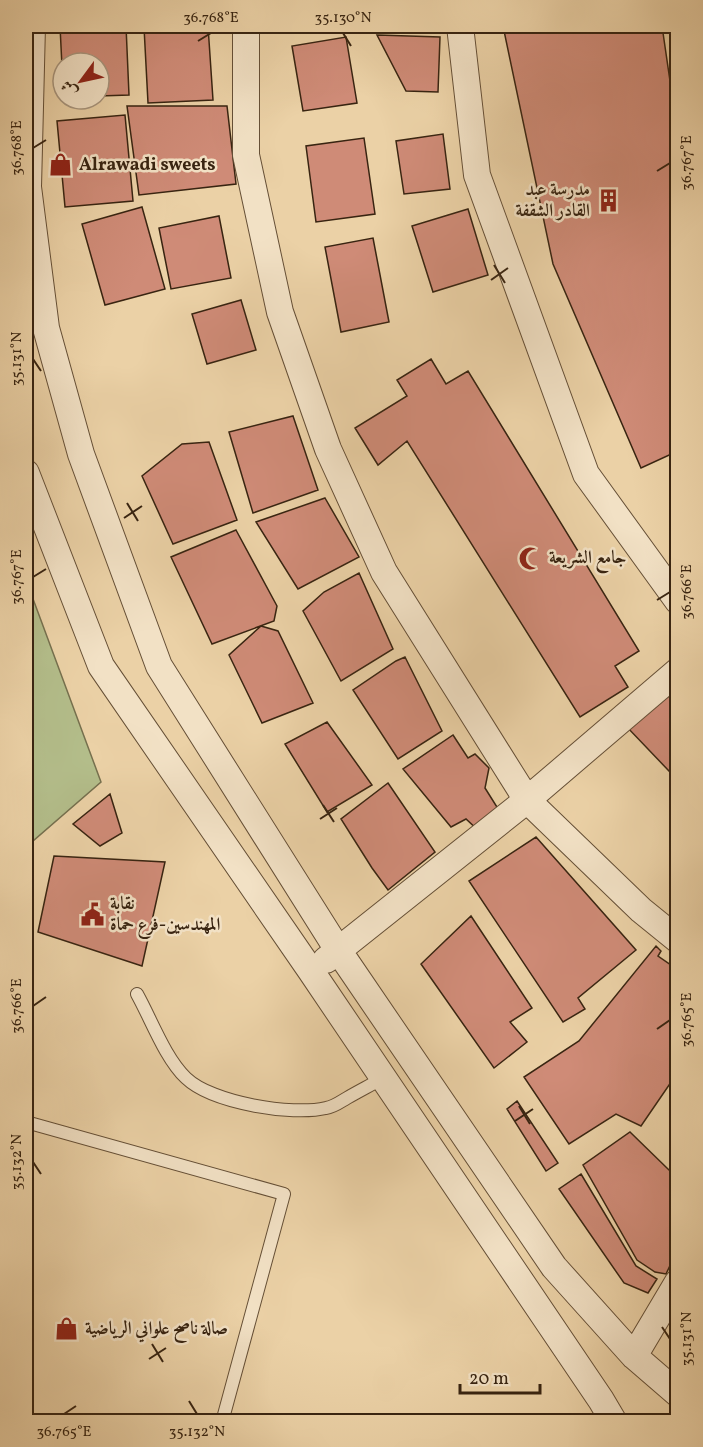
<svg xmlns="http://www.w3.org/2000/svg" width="703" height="1447" viewBox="0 0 703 1447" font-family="Vollkorn,Amiri,serif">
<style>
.green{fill:#b3bd8a;stroke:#76704e;stroke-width:1.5}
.building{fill:#cf8b77;stroke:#382411;stroke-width:1.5}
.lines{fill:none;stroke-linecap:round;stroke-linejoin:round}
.lane-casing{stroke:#654f36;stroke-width:14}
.street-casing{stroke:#654f36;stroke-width:28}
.lane{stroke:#f2e1c5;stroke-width:12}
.street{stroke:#f2e1c5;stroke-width:26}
.ticks{fill:none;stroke:#382411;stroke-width:2}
.labels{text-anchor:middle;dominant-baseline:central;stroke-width:5;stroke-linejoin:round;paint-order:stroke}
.poi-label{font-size:18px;font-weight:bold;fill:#382411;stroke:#f2e1c5;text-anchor:start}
.neatline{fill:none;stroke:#382411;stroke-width:2}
.ticks-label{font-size:15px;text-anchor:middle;fill:#382411}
</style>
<rect width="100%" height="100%" fill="#ebd1a6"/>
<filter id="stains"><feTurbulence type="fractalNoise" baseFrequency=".00333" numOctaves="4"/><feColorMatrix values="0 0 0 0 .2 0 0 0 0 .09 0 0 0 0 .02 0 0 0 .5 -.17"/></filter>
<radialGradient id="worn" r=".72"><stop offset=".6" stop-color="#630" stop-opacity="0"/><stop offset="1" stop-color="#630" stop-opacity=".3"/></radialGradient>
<!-- green -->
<path class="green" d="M26,580L101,782L26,847Z"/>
<!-- building -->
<path class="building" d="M60,26H126L129,95L99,96V63H63V87Z
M174,26H208L213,100L148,103L144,27Z
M503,26H662L678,136V451L641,468L553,264Z
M377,35L440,37L438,92L406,91Z
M346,37L357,103L303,111L292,46Z
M127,106H227L236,184L139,195Z
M125,115L133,201L65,207L57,121Z
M443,134L450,189L404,194L396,141Z
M364,138L375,214L316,222L306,146Z
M142,207L165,289L105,305L82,224Z
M468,209L488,275L433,292L412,226Z
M219,216L231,278L171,289L159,228Z
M373,238L389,322L341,332L325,247Z
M241,300L256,350L207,364L192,314Z
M431,359L446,384L468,371L639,651L615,666L628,687L580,717L407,441L378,465L355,428L407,396L397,380Z
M293,416L318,490L253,513L229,432Z
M209,442L237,520L173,544L142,476L182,444Z
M325,498L359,557L298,589L256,522Z
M236,530L277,606L274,621L212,644L171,557Z
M359,573L393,649L341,681L303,611L324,592Z
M261,626L278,631L313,703L262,723L229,655Z
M405,657L442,731L398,759L353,690L396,661Z
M678,690V765L669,771L625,725Z
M327,722L372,785L327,812L285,744Z
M453,735L468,758L475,754L489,768L485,788L502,815L480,832L466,819L451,827L403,769Z
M388,783L435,852L388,890L372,868L341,819Z
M110,794L122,833L100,846L73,824Z
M536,837L636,950L578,998L585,1009L563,1022L469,881Z
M54,856L165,862L142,966L38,932Z
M471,916L532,1008L510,1022L527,1042L494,1068L421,964Z
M656,946L661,951L658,956L678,970V1072L641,1126L616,1114L569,1144L524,1077L579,1041Z
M517,1101L558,1163L546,1171L507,1109Z
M630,1132L669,1170L678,1168V1236L676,1239L675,1255L666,1274L655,1272L637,1260L583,1165Z
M581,1174L636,1266L657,1279L648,1293L624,1283L559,1189Z"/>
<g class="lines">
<defs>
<path id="lane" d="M137,994C151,1019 165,1058 186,1078C212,1103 292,1116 326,1108C334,1107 340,1102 347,1098C359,1091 371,1085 383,1078
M26,1122L284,1194L222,1422"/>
<path id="street" d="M32,26L28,187L46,328L81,454L159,666L338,950L554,1267L634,1356L678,1394
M246,26V155L280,312L328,449L384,572L527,800L641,910L678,940
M460,26L477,175L586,474L678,601
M26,473L101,666L311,971L601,1400L614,1422
M326,960L527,800L678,671
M634,1356L678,1282"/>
</defs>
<!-- lane casing -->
<use href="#lane" class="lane-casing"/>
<!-- street casing -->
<use href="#street" class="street-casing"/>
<!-- lane -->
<use href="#lane" class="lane"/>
<!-- street -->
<use href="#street" class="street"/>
</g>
<!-- ticks -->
<path class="ticks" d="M343,33L351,46M198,41L211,33M33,148L46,140M657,171L670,163M494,265L505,283M491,280L508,268M33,359L41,371M127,503L138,521M124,518L142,506M33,577L46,569M657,600L670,592M323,805L334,822M320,819L337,808M33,1006L46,997M657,1029L670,1020M519,1106L530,1124M515,1121L533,1109M33,1162L41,1174M662,1327L670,1339M152,1344L163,1362M149,1359L166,1348M189,1401L197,1414M64,1414L76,1406"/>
<!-- icons -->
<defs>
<symbol id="shop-bare" viewBox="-9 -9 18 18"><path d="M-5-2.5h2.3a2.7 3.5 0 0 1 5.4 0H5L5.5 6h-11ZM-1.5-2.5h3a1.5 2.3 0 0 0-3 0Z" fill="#8f2418" stroke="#f2e1c5" stroke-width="2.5" paint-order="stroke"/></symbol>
<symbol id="building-bare" viewBox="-9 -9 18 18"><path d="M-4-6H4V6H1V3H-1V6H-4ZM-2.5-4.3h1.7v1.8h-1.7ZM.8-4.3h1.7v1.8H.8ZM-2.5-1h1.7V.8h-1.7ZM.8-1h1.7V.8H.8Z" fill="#8f2418" stroke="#f2e1c5" stroke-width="2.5" paint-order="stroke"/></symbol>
<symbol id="mosque-bare" viewBox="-9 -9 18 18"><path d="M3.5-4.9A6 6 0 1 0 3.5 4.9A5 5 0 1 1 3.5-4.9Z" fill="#8f2418" stroke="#f2e1c5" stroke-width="2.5" paint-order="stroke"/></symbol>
<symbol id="civic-bare" viewBox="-9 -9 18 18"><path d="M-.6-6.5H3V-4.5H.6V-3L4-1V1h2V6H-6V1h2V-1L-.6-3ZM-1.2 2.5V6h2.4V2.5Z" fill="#8f2418" stroke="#f2e1c5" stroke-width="2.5" paint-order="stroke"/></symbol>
</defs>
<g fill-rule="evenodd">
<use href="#shop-bare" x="44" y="148" width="33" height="33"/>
<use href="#building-bare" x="592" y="184" width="33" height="33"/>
<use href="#mosque-bare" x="514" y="542" width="33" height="33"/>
<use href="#civic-bare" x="76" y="898" width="33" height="33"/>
<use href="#shop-bare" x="50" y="1312" width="33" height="33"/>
</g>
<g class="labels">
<!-- poi labels -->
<g class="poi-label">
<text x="79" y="165">Alrawadi sweets</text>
<text x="590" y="190" text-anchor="end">مدرسة عبد<tspan x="590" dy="21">القادر الشقفة</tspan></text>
<text x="549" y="558">جامع الشريعة</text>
<text x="110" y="904">نقابة<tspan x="110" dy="21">المهندسين-فرع حماة</tspan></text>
<text x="85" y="1329">صالة ناصح علواني الرياضية</text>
</g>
</g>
<!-- margin -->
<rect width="703" height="1447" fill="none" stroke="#ebd1a6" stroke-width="66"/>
<!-- north arrow -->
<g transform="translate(81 81) rotate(237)"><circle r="28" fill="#f2e1c5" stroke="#a8957d" stroke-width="1.5"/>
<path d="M0-4.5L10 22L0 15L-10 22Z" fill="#8f2418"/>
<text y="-9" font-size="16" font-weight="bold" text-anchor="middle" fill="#382411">ش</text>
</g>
<!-- scale -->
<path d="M460 1384v9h80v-9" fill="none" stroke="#382411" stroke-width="3"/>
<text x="469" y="1384" font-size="18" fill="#382411" stroke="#f2e1c5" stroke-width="4.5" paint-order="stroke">20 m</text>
<rect x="33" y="33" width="637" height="1381" class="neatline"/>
<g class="ticks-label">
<text x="211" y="22">36.768°E</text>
<text x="343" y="22">35.130°N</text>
<text transform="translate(16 148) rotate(-90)" y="5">36.768°E</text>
<text transform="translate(686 163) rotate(-90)" y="5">36.767°E</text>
<text transform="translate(16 359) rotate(-90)" y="5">35.131°N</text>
<text transform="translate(16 577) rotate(-90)" y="5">36.767°E</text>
<text transform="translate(686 592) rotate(-90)" y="5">36.766°E</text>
<text transform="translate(16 1006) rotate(-90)" y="5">36.766°E</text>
<text transform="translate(686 1020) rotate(-90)" y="5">36.765°E</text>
<text transform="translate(16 1162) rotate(-90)" y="5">35.132°N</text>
<text transform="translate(686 1339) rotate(-90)" y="5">35.131°N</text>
<text x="64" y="1436">36.765°E</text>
<text x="197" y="1436">35.132°N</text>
</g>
<rect width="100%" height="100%" filter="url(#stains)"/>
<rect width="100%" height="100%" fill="url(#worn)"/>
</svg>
